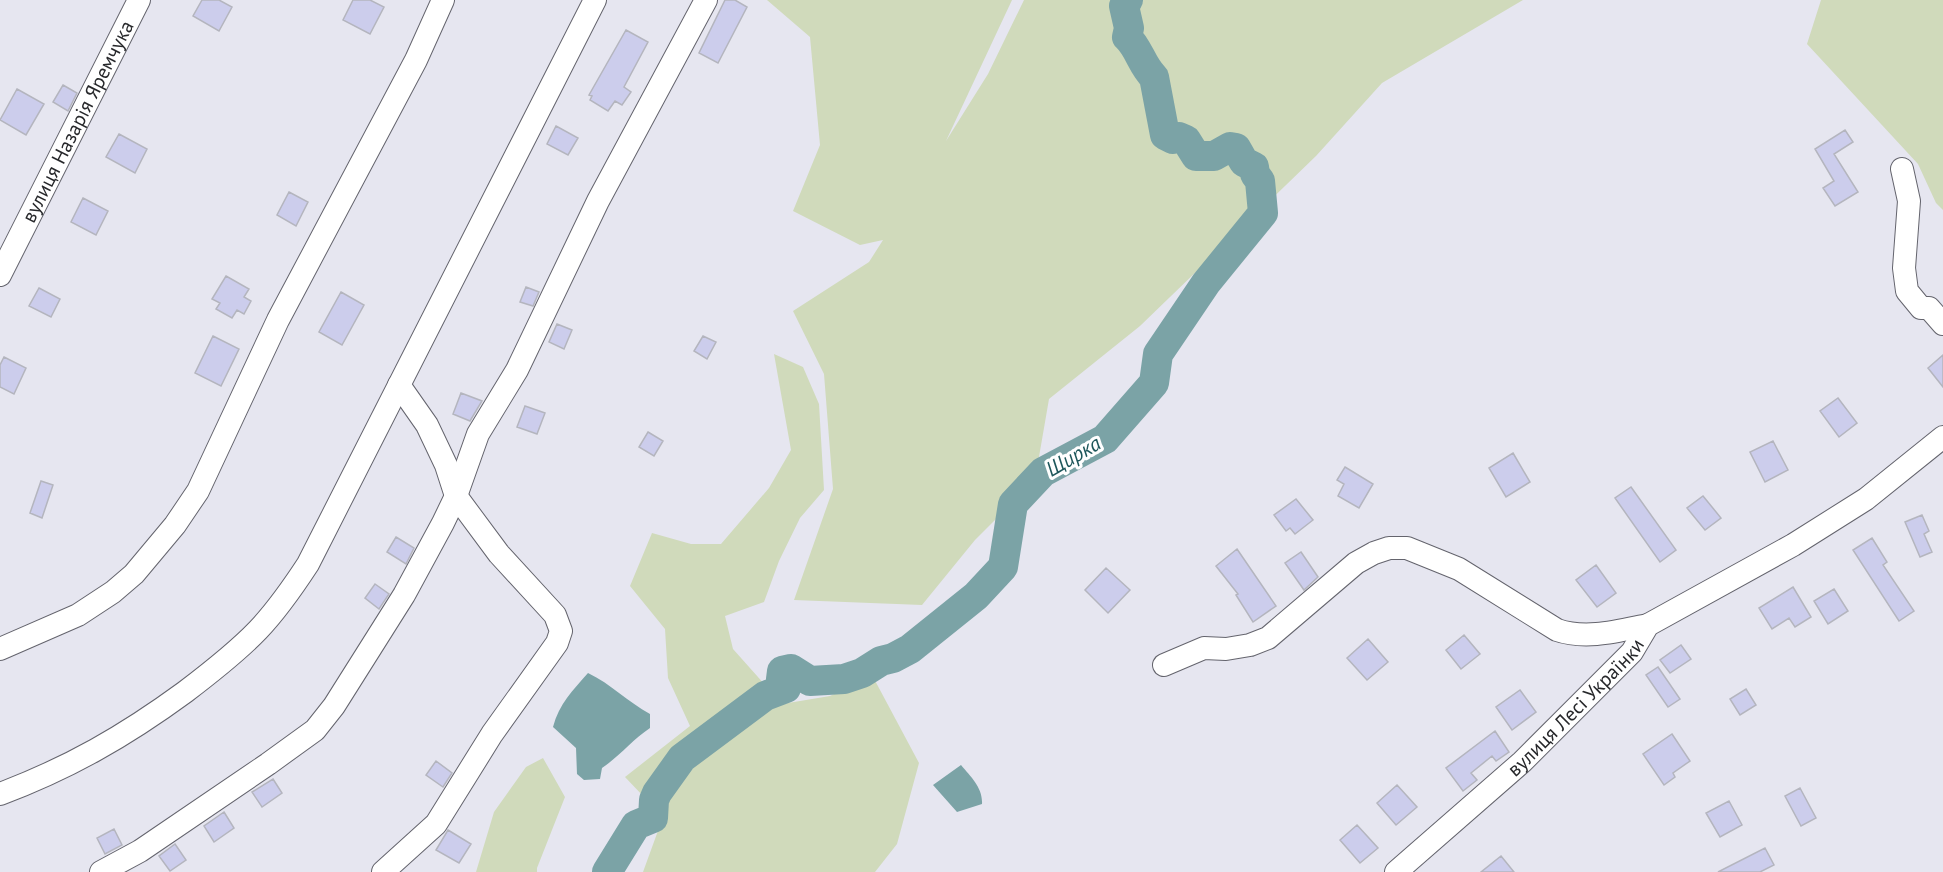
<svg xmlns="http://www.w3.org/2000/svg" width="1943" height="872" viewBox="0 0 1943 872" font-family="'PT Sans',sans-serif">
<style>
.green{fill:#d0dabb}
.water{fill:#7ba3a6}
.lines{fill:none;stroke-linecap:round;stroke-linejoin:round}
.river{stroke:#7ba3a6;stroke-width:30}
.building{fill:#cccdec;stroke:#b4b5be;stroke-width:1.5}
.minor-casing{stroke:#64646d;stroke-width:24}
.minor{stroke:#fff;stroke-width:22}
.labels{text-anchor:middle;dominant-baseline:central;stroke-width:6;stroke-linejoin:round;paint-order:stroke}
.street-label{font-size:20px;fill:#27282b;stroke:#fff}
.water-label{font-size:21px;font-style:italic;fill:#1e575b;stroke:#fff}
</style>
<rect width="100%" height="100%" fill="#e6e6f0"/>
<!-- green -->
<path class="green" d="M767,0H1012L946,141L988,74L1024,0H1523L1382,83L1316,156L1140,326L1049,399L1035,480L975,540L922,605L794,600L833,489L824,374L793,311L869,262L883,240L860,245L793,211L820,145L810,37Z
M1821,0H1943V210L1936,203L1918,164L1807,44Z
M774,354L803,367L819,404L824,490L800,518L779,561L764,602L725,616L733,649L782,704L830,696L872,675L919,763L897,844L875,872H643L663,817L625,777L690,726L668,678L665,629L630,586L652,533L691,544H721L769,488L791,450Z
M543,758L565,797L537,868V872H476L494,812L526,767Z"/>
<!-- water -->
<path class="water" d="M588,673C611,684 628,702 650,714V728C632,740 620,756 602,768L600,779L584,780L577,774L576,748L553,727C559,704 573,690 588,673Z
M961,765C971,777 983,788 982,804L957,812L933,785Z"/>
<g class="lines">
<!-- river -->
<path class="river" d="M607,872L636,825L653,818L654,800L657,793L682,758L765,696L786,688L781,679L782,671L791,669L810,681L844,679L862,673L881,661L893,658L910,649L976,596L1003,567L1013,504L1043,472L1105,439L1154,383L1158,354L1206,283L1263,213L1260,181L1255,174L1254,167L1244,162L1236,148L1230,147L1214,156H1196L1186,140L1179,137L1173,139L1165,135L1154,77C1142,66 1139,48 1127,37L1129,28L1124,6L1128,0"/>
</g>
<!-- building -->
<path class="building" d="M202,0H219L232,7L219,31L193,16Z
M353,0H370L384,7L370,34L343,20Z
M725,0H735L747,7L718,63L699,53Z
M626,30L648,42L624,87L631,92L622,105L615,101L608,111L590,100L592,96L589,95Z
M63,85L77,93L68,111L53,102Z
M17,89L44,104L26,135L0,120Z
M556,126L578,138L568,155L547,144Z
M1845,130L1853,142L1834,154L1858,192L1835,206L1823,188L1834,181L1815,149Z
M119,134L147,149L135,173L106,157Z
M289,192L308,202L296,226L277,215Z
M83,198L108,211L96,235L71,222Z
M226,276L249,289L244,297L251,301L244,314L237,310L232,318L216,309L220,303L212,299Z
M526,287L539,292L533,306L520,302Z
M39,288L60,299L51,317L29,306Z
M341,292L364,305L342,345L319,332Z
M557,324L572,330L564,349L549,342Z
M213,336L239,349L221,386L195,373Z
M703,336L716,342L707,359L694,351Z
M1943,355V387L1928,368Z
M4,357L26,368L14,394L0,387V365Z
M461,393L482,401L470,421L453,414Z
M1838,398L1857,423L1839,437L1820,411Z
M525,406L545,413L537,434L517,427Z
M648,432L663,441L654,456L639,447Z
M1773,441L1788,470L1765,482L1750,452Z
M1513,453L1530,482L1506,497L1489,468Z
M1345,467L1373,484L1359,508L1338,496L1344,484L1337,480Z
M41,481L53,485L42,518L30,513Z
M1631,487L1676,550L1660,562L1615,498Z
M1703,496L1721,518L1705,530L1687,508Z
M1296,499L1313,520L1295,534L1290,528L1286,531L1274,515Z
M1922,515L1929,531L1924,534L1932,552L1920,557L1905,522Z
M396,537L414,548L406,564L387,552Z
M1872,538L1887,562L1883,565L1914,611L1899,621L1853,550Z
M1237,549L1276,606L1253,622L1236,595L1238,594L1216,566Z
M1301,552L1318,577L1304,590L1285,563Z
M1596,565L1616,593L1597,607L1576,580Z
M1106,568L1130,590L1108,613L1085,590Z
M375,584L389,594L379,609L365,598Z
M1793,587L1811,617L1795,627L1789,618L1772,629L1759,608Z
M1834,589L1848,611L1828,624L1814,601Z
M1464,635L1480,654L1461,669L1446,650Z
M1368,639L1388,662L1367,680L1347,658Z
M1681,645L1691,659L1670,673L1660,660Z
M1658,667L1680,699L1668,707L1646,675Z
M1746,689L1756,705L1740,715L1730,699Z
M1520,690L1536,712L1512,730L1496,707Z
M1495,731L1509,752L1496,761L1492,756L1471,773L1477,780L1463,791L1446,768Z
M1672,734L1690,761L1673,773L1675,777L1664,785L1643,754Z
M436,761L452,773L443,787L426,775Z
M273,779L282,793L262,807L252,792Z
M1397,785L1417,807L1396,825L1377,803Z
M1800,788L1816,818L1801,826L1785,796Z
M1729,801L1742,825L1720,837L1706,813Z
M224,812L234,828L214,842L204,826Z
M1357,825L1378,848L1360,863L1340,840Z
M114,829L122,845L105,854L97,838Z
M448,830L471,844L459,863L436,850Z
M175,844L186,860L170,871L159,856Z
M1765,848L1774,865L1760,872H1718Z
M1501,856L1514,872H1481Z"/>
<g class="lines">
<defs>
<g id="minor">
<path d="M1902,169L1909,201L1904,268L1907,291L1921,308H1929L1943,324"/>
<path id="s1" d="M0,275L139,0"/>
<path d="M0,649L78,615L113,592L134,574L175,525L198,491L278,320L416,60L443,0"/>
<path d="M1164,665L1204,648L1226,649L1250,645L1268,638L1356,563L1374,553L1389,548H1407L1459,569L1557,630C1586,640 1618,631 1648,625"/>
<path d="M0,794C69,768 125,736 185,692C210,673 236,653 258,630C277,610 293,587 308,564L595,0"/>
<path d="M101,872L140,851L268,764L315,730L334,706L404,595L443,523L456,496L478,434L517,370L598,201L706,0"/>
<path d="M383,872L436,824L492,734L557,643L561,631L555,615L499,554L456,496L446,465L427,425L399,385"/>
<path id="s2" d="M1396,872L1522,762L1632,652L1648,625L1793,545L1866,499L1943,437"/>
</g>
</defs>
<!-- minor casing -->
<use href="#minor" class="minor-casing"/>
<!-- minor -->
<use href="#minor" class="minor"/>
</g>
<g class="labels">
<!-- street labels -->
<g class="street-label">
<text stroke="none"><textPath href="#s1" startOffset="172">вулиця Назарія Яремчука</textPath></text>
<text stroke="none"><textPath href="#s2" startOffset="244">вулиця Лесі Українки</textPath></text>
</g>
<!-- water labels -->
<g class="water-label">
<text transform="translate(1073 456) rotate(-30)">Щирка</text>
</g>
</g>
</svg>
